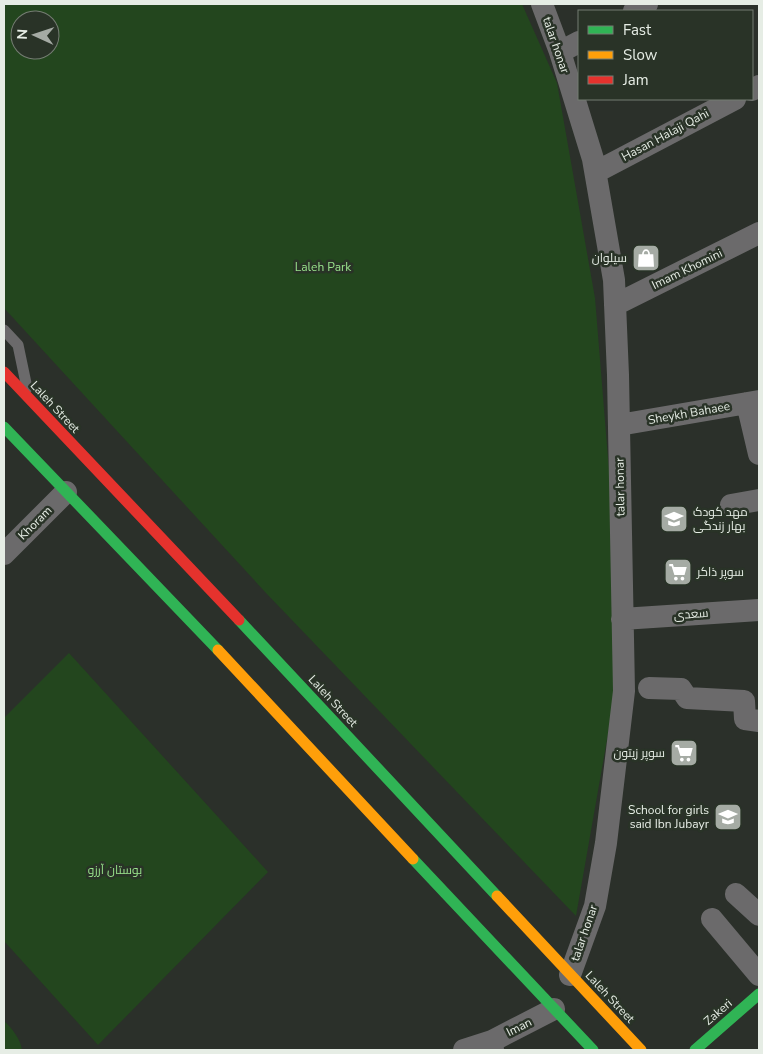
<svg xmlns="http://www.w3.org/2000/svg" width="763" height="1054" viewBox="0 0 763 1054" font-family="'Nunito Sans',Cairo,sans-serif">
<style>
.green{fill:#23461e;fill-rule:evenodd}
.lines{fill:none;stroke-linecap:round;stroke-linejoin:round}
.lane{stroke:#6b6a6b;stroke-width:11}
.street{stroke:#6b6a6b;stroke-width:22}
.fast{stroke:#30b455;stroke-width:11}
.slow{stroke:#ff9f0a;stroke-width:11}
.jam{stroke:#e5322d;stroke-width:11}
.labels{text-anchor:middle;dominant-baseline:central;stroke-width:5;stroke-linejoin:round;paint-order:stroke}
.street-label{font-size:12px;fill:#e6ede5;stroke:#293327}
.poi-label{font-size:12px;fill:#e6ede5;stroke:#293327;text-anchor:end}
.park-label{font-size:12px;fill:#99e38c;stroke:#293327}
</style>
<rect width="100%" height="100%" fill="#2b302a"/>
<!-- green -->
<path class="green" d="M4,4H522L557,83L595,298L610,483L615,694L576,916L266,593L4,308ZM20,20H50V50H20Z
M69,653L268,872L98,1045L4,941V718Z
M4,1021C12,1028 21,1040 22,1050H4Z"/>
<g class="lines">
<!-- lane -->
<path class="lane" d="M4,330L18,345L27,388"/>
<!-- street -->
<path class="street" d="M542,4L560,52L593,159L614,280L618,375L624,691L606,843L595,906L570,975
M634,11L647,4
M560,52L579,42
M752,90L759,86
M596,172L735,99
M615,305L759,233
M747,403L759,454
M619,425L759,401
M731,505L759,500
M4,554L66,492
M622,619L759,610
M649,688L681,689L687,698L744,701L745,719L759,721
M736,894L759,915
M712,919L759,975
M464,1050L492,1041
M493,1050L492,1041L554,1009"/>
<!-- fast -->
<path class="fast" d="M4,427L218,650
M239,620L497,896
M413,859L593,1050
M695,1050L759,994"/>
<!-- slow -->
<path class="slow" d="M218,650L413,859
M497,896L641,1050"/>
<!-- jam -->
<path class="jam" d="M4,372L239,620"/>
</g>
<!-- icons -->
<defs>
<symbol id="shop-square" viewBox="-11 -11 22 22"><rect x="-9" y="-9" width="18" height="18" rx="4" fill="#a5aba4" stroke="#293327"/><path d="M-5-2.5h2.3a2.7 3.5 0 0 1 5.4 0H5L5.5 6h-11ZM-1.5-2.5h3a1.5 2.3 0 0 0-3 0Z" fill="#fff"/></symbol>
<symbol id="school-square" viewBox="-11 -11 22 22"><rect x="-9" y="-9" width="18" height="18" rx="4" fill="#a5aba4" stroke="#293327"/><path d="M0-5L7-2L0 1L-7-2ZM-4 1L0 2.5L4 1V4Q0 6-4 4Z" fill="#fff"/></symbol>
<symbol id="supermarket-square" viewBox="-11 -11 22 22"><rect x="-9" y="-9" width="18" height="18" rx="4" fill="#a5aba4" stroke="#293327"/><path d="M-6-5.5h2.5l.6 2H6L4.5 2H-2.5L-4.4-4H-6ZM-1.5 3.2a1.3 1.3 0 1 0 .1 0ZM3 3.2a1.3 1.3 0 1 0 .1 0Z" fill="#fff"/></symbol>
</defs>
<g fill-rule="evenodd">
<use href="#shop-square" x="630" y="242" width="32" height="32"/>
<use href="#school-square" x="658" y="503" width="32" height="32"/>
<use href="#supermarket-square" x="662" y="556" width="32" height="32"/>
<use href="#supermarket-square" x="668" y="737" width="32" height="32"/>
<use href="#school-square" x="712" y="801" width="32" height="32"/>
</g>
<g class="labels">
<!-- street labels -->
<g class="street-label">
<text transform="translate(556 45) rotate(71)">talar honar</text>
<text transform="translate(665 135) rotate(-28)">Hasan Halaji Qahi</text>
<text transform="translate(687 269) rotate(-26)">Imam Khomini</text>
<text transform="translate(55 407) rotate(47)">Laleh Street</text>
<text transform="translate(689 413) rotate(-10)">Sheykh Bahaee</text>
<text transform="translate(620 487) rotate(-91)">talar honar</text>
<text transform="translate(35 523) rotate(-45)">Khoram</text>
<text transform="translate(691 614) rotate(-4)">سعدی</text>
<text transform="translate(333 701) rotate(47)">Laleh Street</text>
<text transform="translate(584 933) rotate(-71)">talar honar</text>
<text transform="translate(610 997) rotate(47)">Laleh Street</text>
<text transform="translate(718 1012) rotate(-41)">Zakeri</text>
<text transform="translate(519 1027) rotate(-27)">Iman</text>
</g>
<!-- poi labels -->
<g class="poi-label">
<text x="627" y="258">سیلوان</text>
<text x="693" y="512" text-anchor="start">مهد کودک<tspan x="693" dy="14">بهار زندگی</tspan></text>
<text x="697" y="572" text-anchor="start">سوپر ذاکر</text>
<text x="665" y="753">سوپر زیتون</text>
<text x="709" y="810">School for girls<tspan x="709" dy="14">said Ibn Jubayr</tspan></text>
</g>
<!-- park labels -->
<g class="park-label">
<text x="323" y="267">Laleh Park</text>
<text x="115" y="870">بوستان آرزو</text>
</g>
</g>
<!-- border -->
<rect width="763" height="1054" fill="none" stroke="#e6ede5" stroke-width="10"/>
<!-- legend -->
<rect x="578" y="10" width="175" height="90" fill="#293327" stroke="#757d73"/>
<rect x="588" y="26" width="25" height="8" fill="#30b455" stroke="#757d73"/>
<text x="623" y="35" font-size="15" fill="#e6ede5">Fast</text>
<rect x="588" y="51" width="25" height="8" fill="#ff9f0a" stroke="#757d73"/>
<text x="623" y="60" font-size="15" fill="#e6ede5">Slow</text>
<rect x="588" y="76" width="25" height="8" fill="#e5322d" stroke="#757d73"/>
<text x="623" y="85" font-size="15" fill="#e6ede5">Jam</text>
<!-- north arrow -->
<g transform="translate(35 35) rotate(273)"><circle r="24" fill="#293327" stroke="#757d73"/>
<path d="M0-4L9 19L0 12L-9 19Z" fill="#a5aba4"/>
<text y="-8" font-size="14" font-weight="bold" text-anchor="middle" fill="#e6ede5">N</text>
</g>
</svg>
